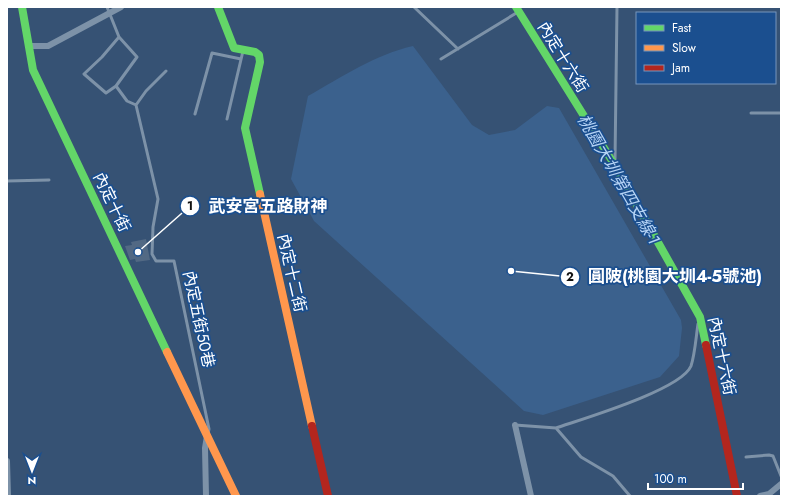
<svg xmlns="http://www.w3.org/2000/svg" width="788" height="503" viewBox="0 0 788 503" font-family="Jost,'Noto Sans TC',sans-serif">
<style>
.water{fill:#3b618d}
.building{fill:#526984}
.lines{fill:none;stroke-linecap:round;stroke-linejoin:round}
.lane{stroke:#7d92a8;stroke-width:3}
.street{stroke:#7d92a8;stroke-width:6}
.fast{stroke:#63d668;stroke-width:8}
.slow{stroke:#ff974d;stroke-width:8}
.jam{stroke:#b3261e;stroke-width:8}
.labels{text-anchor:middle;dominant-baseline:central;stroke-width:3.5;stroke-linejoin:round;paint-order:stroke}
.street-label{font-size:16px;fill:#fff;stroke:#1b4f8f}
.water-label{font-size:17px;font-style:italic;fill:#b5d3f5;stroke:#1b4f8f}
.leader{fill:none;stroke:#fff;stroke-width:1.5}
.callout-dot{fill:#fff;stroke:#1b4f8f;stroke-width:1.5}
.mark-label{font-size:12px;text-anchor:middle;font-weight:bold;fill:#111}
.callout-label{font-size:17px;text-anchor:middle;font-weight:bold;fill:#fff;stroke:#1b4f8f;stroke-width:3.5;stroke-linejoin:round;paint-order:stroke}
</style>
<rect width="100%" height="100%" fill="#365274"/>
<!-- water -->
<path class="water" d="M413,46L472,125L489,135L515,130L547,106L559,108L681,320L682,328L679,356L660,377L543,415L524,411L314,221L291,179L308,96C342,77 374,55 413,46Z"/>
<!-- building -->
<path class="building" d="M146,239L150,260L136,262L135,259L130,260L125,246L132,245L131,242Z"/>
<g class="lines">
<!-- lane -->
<path class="lane" d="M107,7L119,37L137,57L116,86L127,101L136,105L158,199L153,227L152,254L156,261H174L209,429L208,434
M414,7L458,49
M441,59L518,12
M116,86L106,93L84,74L102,57L119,37
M136,105L146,91L166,71
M751,113H781
M195,114L212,53L241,59
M227,119L243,51
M615,161L617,7
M7,181L49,180
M515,425L556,428L581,457L613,476L630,496
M556,428C582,419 681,390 691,366C695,354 696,337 698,324
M746,457L769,455L773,456L781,476"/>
<!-- street -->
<path class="street" d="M29,46H48L121,7
M515,425L531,496
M7,461L8,496
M206,496L205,448L207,436
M760,496L769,494L781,484"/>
<!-- fast -->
<path class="fast" d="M22,7L33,70L167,352
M218,7L234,48L255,52L259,55L260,62L245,128L260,194
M516,7L614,164L700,317L706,345"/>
<!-- slow -->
<path class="slow" d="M260,194L312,426
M167,352L236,496"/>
<!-- jam -->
<path class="jam" d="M706,345L737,496
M312,426L328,496"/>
</g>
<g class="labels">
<!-- street labels -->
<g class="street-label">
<text transform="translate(563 57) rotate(58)">內定十六街</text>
<text transform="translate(112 202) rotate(64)">內定十街</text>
<text transform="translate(292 273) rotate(77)">內定十二街</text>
<text transform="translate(199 319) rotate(78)">內定五街50巷</text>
<text transform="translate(722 356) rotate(78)">內定十六街</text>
</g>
<!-- water labels -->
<g class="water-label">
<text transform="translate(619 179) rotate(60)">桃園大圳第四支線-1</text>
</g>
</g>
<!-- callouts -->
<path class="leader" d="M138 252L190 206M511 271L570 277"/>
<g class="callout-dot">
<circle cx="138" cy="252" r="4"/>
<circle cx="511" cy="271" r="4"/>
<circle cx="190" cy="206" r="10"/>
<circle cx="570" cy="277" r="10"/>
</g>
<g class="mark-label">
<text x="190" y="210">1</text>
<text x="570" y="281">2</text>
</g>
<g class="callout-label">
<text x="268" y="212">武安宮五路財神</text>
<text x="675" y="282">圓陂(桃園大圳4-5號池)</text>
</g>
<!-- border -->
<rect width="788" height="503" fill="none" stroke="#ffffff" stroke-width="16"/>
<!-- legend -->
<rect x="636" y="12" width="140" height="72" fill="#1b4f8f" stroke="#7695bc"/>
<rect x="644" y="25" width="20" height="6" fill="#63d668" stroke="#7695bc"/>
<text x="672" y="32" font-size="12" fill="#ffffff">Fast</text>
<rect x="644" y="45" width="20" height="6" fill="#ff974d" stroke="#7695bc"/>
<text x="672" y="52" font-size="12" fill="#ffffff">Slow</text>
<rect x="644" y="65" width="20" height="6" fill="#b3261e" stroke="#7695bc"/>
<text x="672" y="72" font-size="12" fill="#ffffff">Jam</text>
<!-- north arrow -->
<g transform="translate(32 471) rotate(180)" stroke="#1b4f8f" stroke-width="3" paint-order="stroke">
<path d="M0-3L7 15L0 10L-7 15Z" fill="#ffffff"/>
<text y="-6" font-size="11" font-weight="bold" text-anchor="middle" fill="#ffffff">N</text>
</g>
<!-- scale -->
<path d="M648 483v6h95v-6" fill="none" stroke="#ffffff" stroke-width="2"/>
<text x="654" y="483" font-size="12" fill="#ffffff" stroke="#1b4f8f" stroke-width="3" paint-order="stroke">100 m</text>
</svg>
